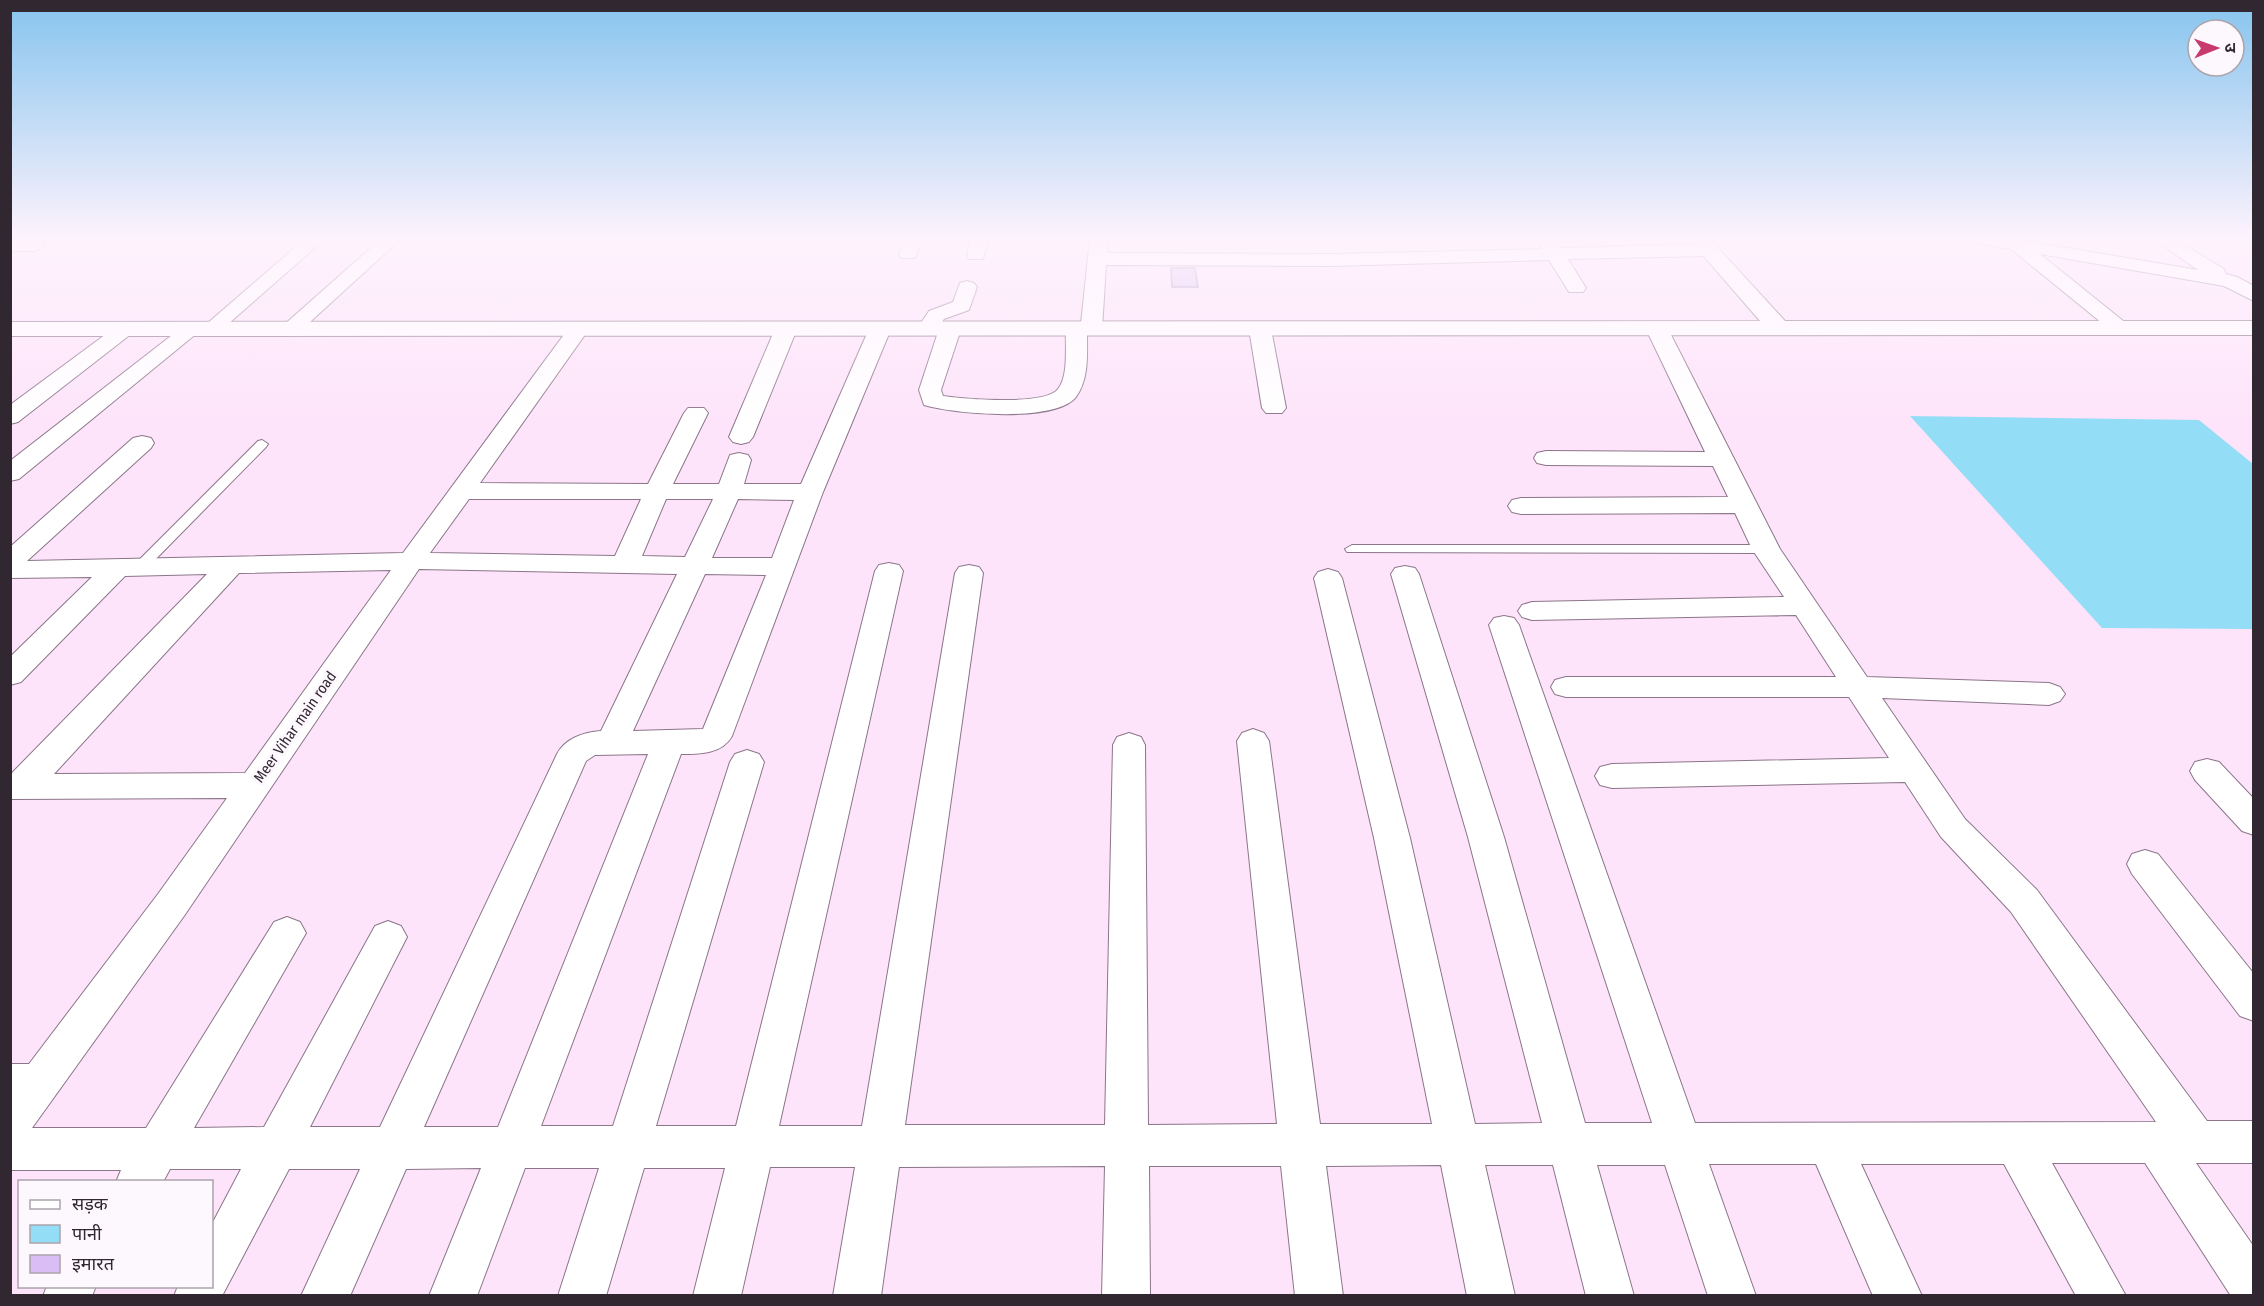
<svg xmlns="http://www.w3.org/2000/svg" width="2264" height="1306" viewBox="0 0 2264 1306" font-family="'Fira Sans Condensed','Noto Sans Devanagari',sans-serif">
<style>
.water{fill:#93ddf6}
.building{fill:#dabdf4;stroke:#9a8da6;stroke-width:1.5}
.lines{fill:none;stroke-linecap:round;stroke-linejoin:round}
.lane-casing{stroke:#8b7589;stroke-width:2}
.street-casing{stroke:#8b7589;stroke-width:2}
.secondary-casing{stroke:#8b7589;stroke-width:2}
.lane{fill:#fff;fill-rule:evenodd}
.street{fill:#fff;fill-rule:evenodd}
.secondary{fill:#fff;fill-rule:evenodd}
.labels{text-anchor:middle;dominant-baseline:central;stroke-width:6;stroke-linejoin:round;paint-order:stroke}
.street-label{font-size:15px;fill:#312730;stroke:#fdf8fd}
</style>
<rect width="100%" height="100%" fill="#fde4fa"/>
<!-- water -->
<path class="water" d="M1910,416L2199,420L2253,464V629L2102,628Z"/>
<!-- building -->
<path class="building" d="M1171,268H1195L1198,287H1172Z"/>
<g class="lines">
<defs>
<path id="lane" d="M262,440L268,444L266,447L145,570H135L133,567L135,564L258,441Z
M1352,545H1766L1773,549L1766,553L1347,552L1345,549Z"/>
<path id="street" d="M306,238H326L219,332L212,334L202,329L19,479L10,481V461L185,325L192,323L202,328Z
M382,238H402L299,332H285L281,328L285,324Z
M905,238H923L915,258H901L899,254Z
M971,238H989L983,259H969L967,255Z
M1090,238H1108L1107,253L1330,254L1542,249L1537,240L1538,238H1554L1561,248L1708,244L1717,250L1708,256L1568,259L1586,288L1583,292H1569L1549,260L1330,266L1106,265L1102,329L1098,333L1087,334C1087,355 1089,379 1076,397C1055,423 954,414 924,405L919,390L939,329L943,325H957L961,329L941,390L943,396C964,399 1045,406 1058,389C1069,375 1065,346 1066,329L1070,325L1081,324Z
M1968,238H2008L2198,270L2152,238H2173L2224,269L2226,274L2237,277L2254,286V301L2224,286L2040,254L2127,324L2131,328L2127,332H2113L2011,249L1970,242Z
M10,239H36L45,245L36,251H10Z
M967,281L974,283L977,287L969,310L944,319L935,333H921L917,329L929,311L953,302L960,283Z
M578,323L585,325L589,329L480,483L648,484L684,413L688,408H704L708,413L673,484H719L730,455L739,453L748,455L751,460L744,484H801L869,329L873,325H887L891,329L823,492L732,736C722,754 700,754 681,754L541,1126H613L730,762L735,754L747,750L759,754L764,762L656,1126H736L875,571L879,565L889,563L899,565L903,571L779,1126H862L955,573L959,567L969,565L979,567L983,573L905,1125H1105L1113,745L1117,737L1129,733L1141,737L1145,745L1148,1125L1277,1124L1237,741L1242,733L1253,729L1264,733L1269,741L1320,1124H1432L1374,838L1314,578L1318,572L1328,569L1338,572L1342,578L1410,838L1475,1124L1542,1123L1468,837L1391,574L1395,568L1405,566L1415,568L1419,574L1504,837L1585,1123H1652L1489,625L1494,618L1504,616L1514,618L1519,625L1695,1123L2156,1122L2011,912L1941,837L1905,782L1612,788L1600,785L1595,776L1600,767L1612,764L1889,758L1849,697H1566L1555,694L1551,687L1555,680L1566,677H1836L1796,615L1532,620L1522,617L1518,611L1522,605L1532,602L1784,597L1752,549L1735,513L1521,514L1512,512L1508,506L1512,500L1521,498L1728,497L1713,466L1546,465L1537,463L1534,458L1537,453L1546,451L1705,452L1646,329L1650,325H1664L1668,329L1780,549L1867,677L2049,683L2060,687L2065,694L2060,701L2049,705L1882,698L1965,819L2037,890L2207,1121H2254V1163H2196L2254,1247V1296H2231L2145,1163H2052L2126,1296H2076L2004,1164H1861L1922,1296H1873L1816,1164H1709L1756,1296H1708L1665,1165H1597L1634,1296H1586L1553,1165H1485L1515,1296H1467L1441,1165L1326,1166L1343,1296H1295L1281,1166H1149L1150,1296H1102L1105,1166L899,1167L881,1296H833L855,1167H770L741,1296H693L725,1168H644L606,1296H558L599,1168H525L477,1296H429L481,1168L406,1169L350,1296H301L360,1169H289L222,1296H174L178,1286H212V1224L241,1169H170L163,1182H116L121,1170H10V1064H29L158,894L227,798L12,799L10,775L207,574L125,576L21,682L10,685V657L92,577L10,578V547L133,438L142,436L151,438L154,443L151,448L27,561L403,553L571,325ZM469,499H641L615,556L430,553ZM666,499H713L685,557L642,556ZM738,499L794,500L772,558H712ZM419,569L677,574L601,731C583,732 565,739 557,754L380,1127H310L407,937L401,926L388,921L375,926L264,1127L194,1128L306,933L300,922L287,917L274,922L146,1128H32L184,916ZM391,570L245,773L54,774L239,573ZM705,574L766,575L703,729L633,731ZM648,754L498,1127H424L586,761L595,755Z
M786,323L793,325L797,329L753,437L749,442L741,444L733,442L729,437L775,329L779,325Z
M1260,323L1267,325L1271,329L1286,408L1282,413H1266L1262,408L1249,329L1253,325Z
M124,324L131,326L135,330L131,334L18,422L10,424V405L117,326Z
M2207,759L2219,762L2254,799V835L2242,831L2195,780L2190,771L2195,762Z
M2145,850L2158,854L2254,974V1021L2240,1016L2132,874L2127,864L2132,854Z
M47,1286H96L92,1296H43Z"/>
<path id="secondary" d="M1688,238H1709L1785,321H2254V335L10,336V322L1760,321Z"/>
</defs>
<!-- lane casing -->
<use href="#lane" class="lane-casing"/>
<!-- street casing -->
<use href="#street" class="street-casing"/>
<!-- secondary casing -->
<use href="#secondary" class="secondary-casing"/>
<!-- lane -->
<use href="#lane" class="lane"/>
<!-- street -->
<use href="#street" class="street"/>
<!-- secondary -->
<use href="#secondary" class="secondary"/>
</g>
<!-- sky -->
<linearGradient id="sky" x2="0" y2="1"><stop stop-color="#86c4ee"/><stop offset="0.57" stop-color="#fef3fd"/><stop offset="1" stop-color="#fef3fd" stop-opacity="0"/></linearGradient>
<rect width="2264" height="421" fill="url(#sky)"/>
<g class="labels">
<!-- street labels -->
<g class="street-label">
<text transform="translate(295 727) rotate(-55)">Meer Vihar main road</text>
</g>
</g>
<!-- border -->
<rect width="2264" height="1306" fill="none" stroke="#312730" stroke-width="24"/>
<!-- legend -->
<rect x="18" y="1180" width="195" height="108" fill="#fdf8fd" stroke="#aba4ab" stroke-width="1.5"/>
<rect x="30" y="1200" width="30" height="9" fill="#ffffff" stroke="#aba4ab" stroke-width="1.5"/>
<text x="72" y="1210" font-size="18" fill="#312730">सड़क</text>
<rect x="30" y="1225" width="30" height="18" fill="#93ddf6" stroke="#aba4ab" stroke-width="1.5"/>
<text x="72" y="1240" font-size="18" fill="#312730">पानी</text>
<rect x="30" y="1255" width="30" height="18" fill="#dabdf4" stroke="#aba4ab" stroke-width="1.5"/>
<text x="72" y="1270" font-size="18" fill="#312730">इमारत</text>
<!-- north arrow -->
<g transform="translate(2216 48) rotate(89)"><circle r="28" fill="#fdf8fd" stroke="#aba4ab" stroke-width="1.5"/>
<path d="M0-4.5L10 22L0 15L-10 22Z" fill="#c73a6b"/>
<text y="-9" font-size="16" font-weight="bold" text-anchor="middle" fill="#312730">उ</text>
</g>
</svg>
